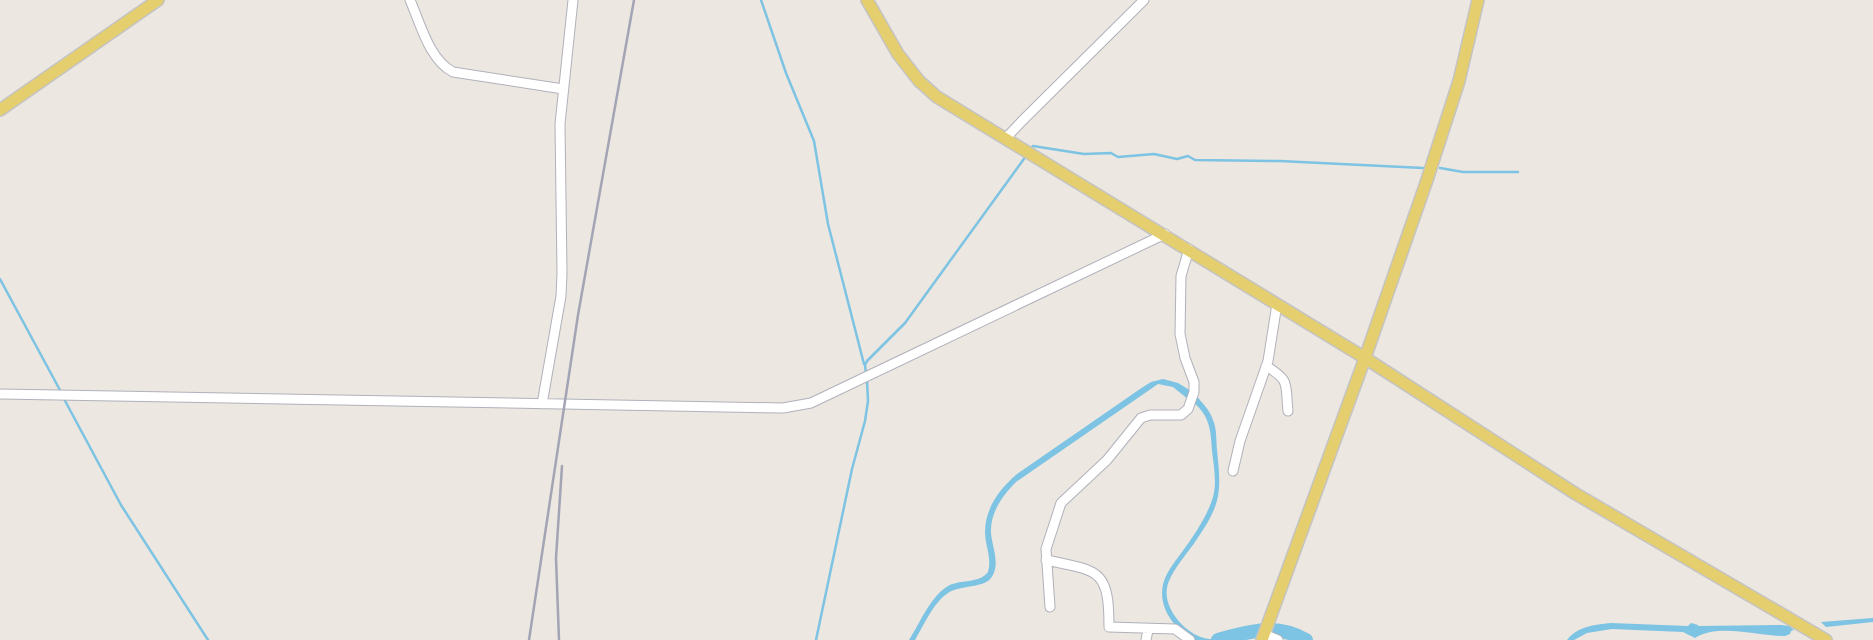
<svg xmlns="http://www.w3.org/2000/svg" width="1873" height="640" viewBox="0 0 1873 640" font-family="Jost,sans-serif">
<style>
.water{fill:#7dc3e3}
.lines{fill:none;stroke-linecap:round;stroke-linejoin:round}
.stream{stroke:#7dc3e3;stroke-width:2.5}
.river{stroke:#7dc3e3;stroke-width:14}
.minor-casing{stroke:#b0b1bb;stroke-width:11}
.major-casing{stroke:#c4c4c4;stroke-width:14}
.minor{stroke:#fff;stroke-width:9}
.major{stroke:#e4ce6d;stroke-width:11}
.rail{stroke:#a3a4b4;stroke-width:2.5}
</style>
<rect width="100%" height="100%" fill="#ece7e0"/>
<!-- water -->
<path class="water" d="M1163,379L1178,383L1191,391L1189,400L1173,387L1158,384L1016,482C1002,496 990,513 991,533C992,547 1001,565 991,578C984,588 960,585 948,593C933,603 924,625 915,640H909C920,623 930,597 948,586C960,579 979,584 988,572C991,561 988,552 986,542C981,514 997,491 1017,474L1140,389L1151,382Z
M1196,395C1202,403 1210,410 1213,420C1217,429 1216,440 1217,450C1221,490 1222,502 1199,536C1190,551 1170,571 1167,588C1163,610 1188,637 1209,639C1225,640 1244,628 1260,627L1258,632L1249,633L1229,640H1195C1172,628 1155,604 1165,578C1169,569 1176,560 1182,552C1193,537 1204,521 1211,503C1218,486 1214,468 1212,451C1211,432 1210,416 1194,403Z
M1873,618V622L1826,627L1821,622Z
M1611,623L1688,626L1691,623L1698,625V626L1781,625L1789,626L1794,630L1791,631L1790,634L1785,636C1757,636 1719,623 1695,638L1683,632L1612,629L1587,633L1574,640H1567C1578,626 1594,625 1611,623Z
M1275,627L1293,632L1312,640H1300L1273,632Z"/>
<g class="lines">
<!-- stream -->
<path class="stream" d="M761,0L786,73L814,141L828,224L864,364
M1031,149L1033,146L1084,154L1111,153L1118,157L1154,154L1177,159L1188,156L1195,160L1280,161L1423,168
M1440,168L1463,172H1518
M0,279L61,392
M866,374L865,365L867,361L905,323L1026,156
M63,397L121,505L208,640
M816,640L852,469L865,421L868,401L867,380"/>
<!-- river -->
<path class="river" d="M1218,640C1250,631 1276,623 1306,640"/>
<defs>
<path id="minor" d="M410,0C421,25 429,59 453,72L563,89
M1006,138L1022,121L1144,0
M1266,366C1291,381 1285,384 1288,411
M0,394L783,408L811,403L1165,234
M542,404L561,296L562,273L560,124L573,0
M1233,471L1240,441L1268,361L1277,304
M1046,560C1099,571 1109,569 1109,627L1175,629L1190,640
M1050,607L1046,549L1061,503L1107,460L1141,418L1150,415H1181L1188,409L1194,392V382L1185,358L1180,334L1181,276L1189,249
M1264,634L1278,640
M1146,640L1148,630"/>
<path id="major" d="M867,0L898,54L919,81L937,97L1365,358L1576,494L1826,640
M0,110L158,0
M1262,640L1365,358L1427,180L1459,81L1478,0"/>
</defs>
<!-- minor casing -->
<use href="#minor" class="minor-casing"/>
<!-- major casing -->
<use href="#major" class="major-casing"/>
<!-- minor -->
<use href="#minor" class="minor"/>
<!-- major -->
<use href="#major" class="major"/>
<!-- rail -->
<path class="rail" d="M529,640L578,315L634,0
M559,640L556,558L562,466"/>
</g>
</svg>
